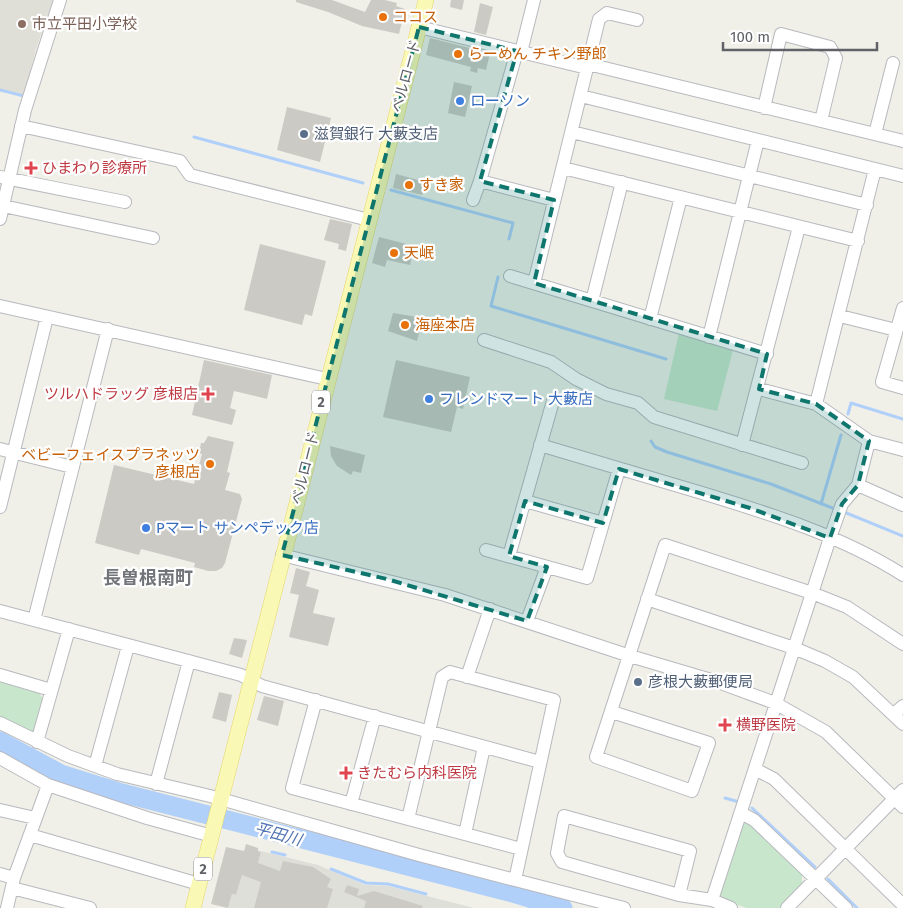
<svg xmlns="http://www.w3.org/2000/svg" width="903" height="908" viewBox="0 0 903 908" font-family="'Fira Sans','Noto Sans JP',sans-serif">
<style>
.industrial{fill:#dfdfda}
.education{fill:#e0dfd7}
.green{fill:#c7e6cc}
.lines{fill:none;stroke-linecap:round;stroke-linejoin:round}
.stream{stroke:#b0cff9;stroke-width:3}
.river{stroke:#b0cff9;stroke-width:19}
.building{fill:#cccac5}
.minor-casing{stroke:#b8b9be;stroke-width:14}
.major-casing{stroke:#e8d66a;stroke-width:16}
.minor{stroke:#fff;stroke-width:12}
.major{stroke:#f9f8b5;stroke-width:15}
.marked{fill:#0f766e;fill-opacity:0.2;stroke:#0f766e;stroke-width:4;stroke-dasharray:10 6;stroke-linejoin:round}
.food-dot{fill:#e8710a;stroke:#fff;stroke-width:2}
.education-dot{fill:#8d6e63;stroke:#fff;stroke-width:2}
.shop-dot{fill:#3f7fe0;stroke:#fff;stroke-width:2}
.service-dot{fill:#5c6f8a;stroke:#fff;stroke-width:2}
.health-dot{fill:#e0444e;stroke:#fff;stroke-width:2}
.labels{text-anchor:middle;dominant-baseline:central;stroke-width:4.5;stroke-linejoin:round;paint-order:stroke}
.shield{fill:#fff;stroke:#909195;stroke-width:1}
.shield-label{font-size:14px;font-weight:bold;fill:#606267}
.food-label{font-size:15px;fill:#c56008;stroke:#fff;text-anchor:start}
.education-label{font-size:15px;fill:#785e54;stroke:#fff;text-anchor:start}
.street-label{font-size:15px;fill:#606267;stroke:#fff}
.shop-label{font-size:15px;fill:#366cbe;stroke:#fff;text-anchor:start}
.service-label{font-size:15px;fill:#4e5e75;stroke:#fff;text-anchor:start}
.health-label{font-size:15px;fill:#be3a42;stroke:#fff;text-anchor:start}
.water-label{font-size:16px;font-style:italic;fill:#5073b3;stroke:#fff}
.quarter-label{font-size:18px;font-weight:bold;fill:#717479;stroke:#fff}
</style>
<rect width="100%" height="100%" fill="#f0f0e9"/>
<!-- industrial -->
<path class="industrial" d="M261,851L318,865L365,885L388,886L474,908H228L232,894L236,895L243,871L257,868Z"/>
<!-- education -->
<path class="education" d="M0,0H53L36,49L24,95L0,89Z"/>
<!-- green -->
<path class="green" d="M679,333L733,350L717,411L664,399Z
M0,682L39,693L43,699L35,733L0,719Z
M748,821L802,872V885L780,908H747L723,900L719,894L742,823Z"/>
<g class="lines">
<!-- stream -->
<path class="stream" d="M0,90L24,96
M194,137L363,183
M391,190L513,223L509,239
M498,277L491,306L666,359
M848,414L851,403L903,419
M651,441L655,447L667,452L771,484L835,509
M821,504L841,435
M844,512L903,536
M725,798L739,802
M752,808L815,867
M272,852L285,855
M331,869L366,883L388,884L426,894
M828,879L857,908
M529,907L531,899"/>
<!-- river -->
<path class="river" d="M0,741L61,774L122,793L509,892L563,908"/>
</g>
<!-- building -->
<path class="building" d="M296,0H332L365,12L371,0H385L397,3L396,6L405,9L399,34L362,26L328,12L296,2Z
M451,0H464L462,10L450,7Z
M480,3L493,7L486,35L474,32Z
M430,38L490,53L486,70L478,68L477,73L470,71L471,67L426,55Z
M454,82L472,86L465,117L448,113Z
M287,107L331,118L320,162L277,150Z
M396,174L425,182L422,195L393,188Z
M330,219L352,224L346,251L338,249L339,244L324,240Z
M379,237L414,246L410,265L387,260L385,267L372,263Z
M260,244L326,261L312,316L305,314L302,325L244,310Z
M393,313L423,318L417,341L388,331Z
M204,360L272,375L267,399L234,391L230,408L236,410L232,425L192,415Z
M396,360L470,377L463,409L457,407L451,432L383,417Z
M208,436L234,442L227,472L230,473L225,490L240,494L242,499L225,563L222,568L216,571H208L194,567L195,563L141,549L139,555L95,543L114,465L194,484L202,454L199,453L201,443H204Z
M330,446L365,455L361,473L353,471L351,475L337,466L331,456Z
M296,568L310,572L306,586L319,590L313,613L335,618L328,646L289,637L299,595L290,593Z
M234,638L247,640L242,658L229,654Z
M219,692L232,695L226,722L212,718Z
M264,696L284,701L278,726L257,720Z
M246,844L258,848V851L261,852L258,863L280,871L283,861L313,867L331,879L327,887L333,889L327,908H254L261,882L242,875L236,895L232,894L228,908L211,904L226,847L244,851Z
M347,885L359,889L357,896L374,891L423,906L422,908H364L366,901L344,892Z"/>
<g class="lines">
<defs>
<path id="minor" d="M419,27L587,68L534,283
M517,51L480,181L554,200
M521,52L534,0
M588,64L903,141
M587,68L599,19L607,13L637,20
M581,96L903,176
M764,108L781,34L830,47L836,58L821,121
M21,126L180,161L190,175L369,220
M572,132L867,205
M875,134L893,63
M563,168L858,241
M0,177L125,202
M473,200L480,181
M3,206L153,238
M0,219L25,110L60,0
M510,276L767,354
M592,301L622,182
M0,306L327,379
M903,308L882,382L903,388
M840,316L896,330
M650,319L681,197
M709,337L758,140
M484,340L551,362L576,379L606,394L638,403L654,417L802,463
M759,389L816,404L869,441L903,450
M816,404L875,169
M540,445C594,461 648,477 702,493C771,514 842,536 903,575
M742,445L799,227
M0,449L72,467
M858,485L903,505
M525,501L603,523
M0,507L47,317
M486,550L587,578L619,469
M282,555L445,595L630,656L718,682L775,703L826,732L903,807
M509,556L553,401
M647,599L794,648L825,661L853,677L903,724
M0,611L241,675L262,686L540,762
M34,620L108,329
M527,621L547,567
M0,675L51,690
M467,677L490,609
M316,700L292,788L521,849
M612,712L709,743L692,791L596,757L665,545L812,593L847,607L903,644
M894,714L903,706
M0,723L68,756L117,774L210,796L419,855L515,880L554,700L450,672L442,677L408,819
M37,742L69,629
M0,758L48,785L147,818L212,836
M95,766L128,646
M755,769L774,779L903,905
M156,784L189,661
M351,804L375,716
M0,810L35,818
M741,813L754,820L846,908
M465,834L484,747
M30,835L199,884
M0,874L14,878
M515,880L624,908
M12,888L90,908
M679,895L690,851L564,816L557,853L562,862L679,895L712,900
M7,908L14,878L48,785
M731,908L712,900L830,538L842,504L858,485L869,441
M787,908L903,790"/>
<path id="major" d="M193,908L426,0"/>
</defs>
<!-- minor casing -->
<use href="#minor" class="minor-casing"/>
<!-- major casing -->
<use href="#major" class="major-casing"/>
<!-- minor -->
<use href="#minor" class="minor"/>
<!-- major -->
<use href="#major" class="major"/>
</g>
<!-- marked area -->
<path class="marked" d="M419,27L517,51L480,181L554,200L534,283L767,354L759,389L816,404L869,441L858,485L842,504L830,538L750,508L619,469L603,523L525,501L509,556L547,567L527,621L387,579L282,555Z"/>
<!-- markers -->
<g class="food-dot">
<circle cx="383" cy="17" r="5"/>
<circle cx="458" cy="54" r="5"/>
<circle cx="409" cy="185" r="5"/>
<circle cx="394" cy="253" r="5"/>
<circle cx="405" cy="325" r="5"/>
<circle cx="210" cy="464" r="5"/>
</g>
<circle class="education-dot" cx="22" cy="24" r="5"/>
<g class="shop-dot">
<circle cx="460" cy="101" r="5"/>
<circle cx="429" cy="399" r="5"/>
<circle cx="146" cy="528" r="5"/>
</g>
<g class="service-dot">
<circle cx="304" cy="134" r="5"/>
<circle cx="638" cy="682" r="5"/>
</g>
<g class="health-dot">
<path d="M28.5 160.5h5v5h5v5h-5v5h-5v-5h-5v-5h5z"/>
<path d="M205.5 386.5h5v5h5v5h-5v5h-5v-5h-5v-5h5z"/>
<path d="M722.5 717.5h5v5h5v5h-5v5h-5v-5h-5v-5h5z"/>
<path d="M343.5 765.5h5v5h5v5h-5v5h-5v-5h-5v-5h5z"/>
</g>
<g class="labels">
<!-- shield labels -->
<g class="shield">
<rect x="312" y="390.5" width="18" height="23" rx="4"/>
<rect x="194" y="857.5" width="18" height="23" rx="4"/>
</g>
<g class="shield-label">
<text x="321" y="402">2</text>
<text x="203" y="869">2</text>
</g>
<!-- food labels -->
<g class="food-label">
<text x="393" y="17">ココス</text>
<text x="468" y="54">らーめん チキン野郎</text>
<text x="419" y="185">すき家</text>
<text x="404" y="253">天岷</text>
<text x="415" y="325">海座本店</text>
<text x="200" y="455" text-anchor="end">ベビーフェイスプラネッツ<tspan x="200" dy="17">彦根店</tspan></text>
</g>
<!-- education labels -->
<g class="education-label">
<text x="32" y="24">市立平田小学校</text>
</g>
<!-- street labels -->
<g class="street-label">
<text transform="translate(406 76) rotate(-75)">ベルロード</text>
<text transform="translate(305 468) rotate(-76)">ベルロード</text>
</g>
<!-- shop labels -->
<g class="shop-label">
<text x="470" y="101">ローソン</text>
<text x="439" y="399">フレンドマート 大藪店</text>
<text x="156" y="528">Pマート サンペデック店</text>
</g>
<!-- service labels -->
<g class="service-label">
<text x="314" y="134">滋賀銀行 大藪支店</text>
<text x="648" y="682">彦根大藪郵便局</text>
</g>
<!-- health labels -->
<g class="health-label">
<text x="42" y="168">ひまわり診療所</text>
<text x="198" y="394" text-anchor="end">ツルハドラッグ 彦根店</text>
<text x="736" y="725">横野医院</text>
<text x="357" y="773">きたむら内科医院</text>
</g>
<!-- water labels -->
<g class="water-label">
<text transform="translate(278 834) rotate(15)">平田川</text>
</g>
<!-- quarter labels -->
<g class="quarter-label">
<text x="148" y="578">長曽根南町</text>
</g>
</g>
<!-- scale -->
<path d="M723 42v8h154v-8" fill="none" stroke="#606267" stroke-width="2.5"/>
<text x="730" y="42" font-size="15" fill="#606267" stroke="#ffffff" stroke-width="4" paint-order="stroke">100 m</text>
</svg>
